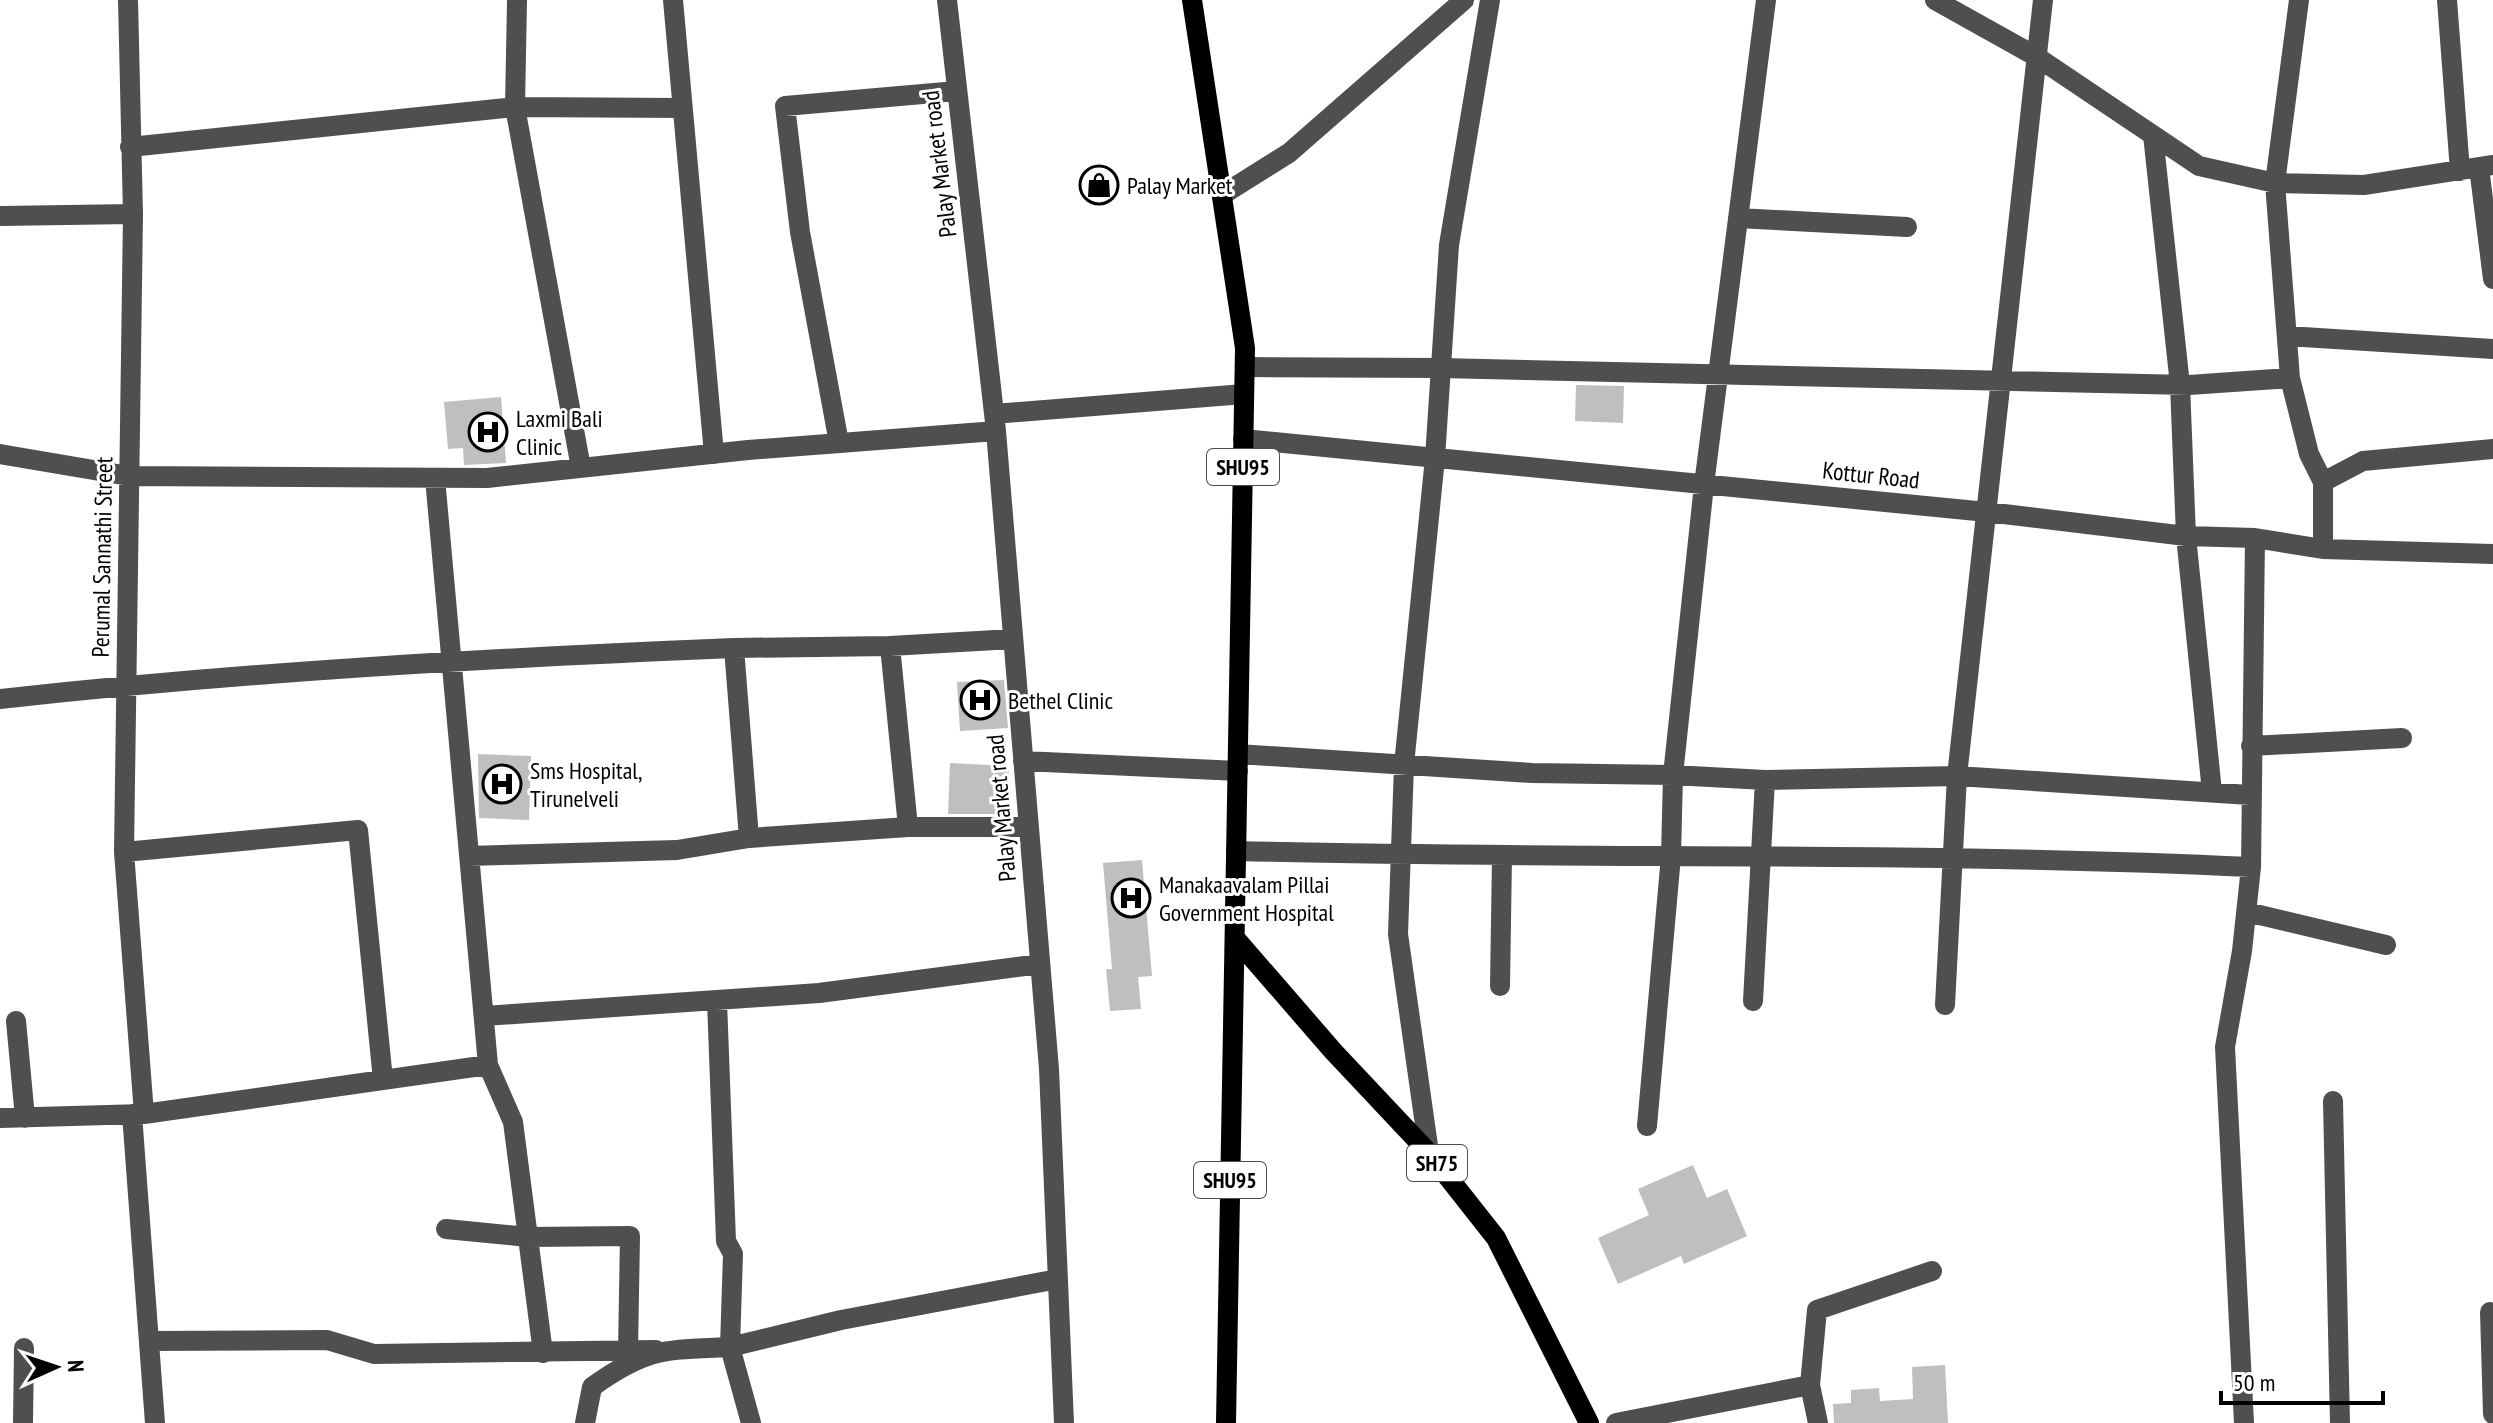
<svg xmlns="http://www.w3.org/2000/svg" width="2493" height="1423" viewBox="0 0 2493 1423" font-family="'PT Sans Narrow',sans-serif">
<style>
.building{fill:#bfbfbf}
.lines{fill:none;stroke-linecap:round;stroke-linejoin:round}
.minor{stroke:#4f4f4f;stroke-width:20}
.major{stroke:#000;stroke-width:20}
.labels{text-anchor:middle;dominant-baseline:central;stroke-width:6;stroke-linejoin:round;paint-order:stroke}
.shield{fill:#fff;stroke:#4c4c4c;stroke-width:2}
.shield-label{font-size:22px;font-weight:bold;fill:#000}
.street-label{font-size:24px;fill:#000;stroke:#fff}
.poi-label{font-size:24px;fill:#000;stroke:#fff;text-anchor:start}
</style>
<rect width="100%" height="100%" fill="#fff"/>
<!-- building -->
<path class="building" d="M1576,385L1624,386L1623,423L1575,421Z
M501,397L506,463L464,465L463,448L448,449L444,402Z
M1004,680L1008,728L960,731L957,682Z
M478,754L531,756L529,820L479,818Z
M950,763L1009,766L1007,814H948Z
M1142,860L1152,976L1138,977L1141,1009L1110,1011L1106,969H1112L1103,863Z
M1693,1165L1707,1198L1727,1189L1747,1236L1684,1264L1681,1256L1618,1284L1598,1238L1649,1215L1638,1189Z
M1945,1365L1948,1423H1834L1833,1404L1851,1403V1390L1879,1388L1880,1401L1913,1399L1912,1367Z"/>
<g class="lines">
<!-- minor -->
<path class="minor" d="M128,0L133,214L124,852L144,1114
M673,0L714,454
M947,0L996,431L1049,1069L1064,1423
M1935,0L2037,57L2199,166L2275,183L2364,185L2493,165
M2299,0L2275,183L2290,378L2309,454L2323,482V549
M2447,0L2460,171
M2153,135L2180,385L2186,536L2212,792
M130,147L515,107L517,0
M2479,167L2493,279
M1222,195L1289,153L1464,0
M0,216L133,214
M1738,218L1907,227
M2287,336L2493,349
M1245,367L1441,368L2189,385L2290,378
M994,414L1244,394
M1243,439L1987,512L2186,536L2255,538L2323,549L2493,554
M839,443L800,232L785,106L957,91
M0,454L129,476L487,478L748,450L996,431
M581,468L515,107L682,108
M435,478L488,1065L513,1122L543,1353
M2323,482L2363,461L2493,449
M734,648L890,646L1013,639
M0,699C244,672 489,658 734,648L749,838L908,827L890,646
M2251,746L2402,738
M1238,754L1532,773L1673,775L1765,780L1957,776L2250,795
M1023,761L1238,771
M908,827H1029
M1236,851C1574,860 1913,851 2251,867
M124,852L358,830L383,1080
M469,856L677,850L749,838
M2247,912L2386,945
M1500,986L1502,856
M717,1001L726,1241L733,1254L730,1347L841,1320L1058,1279
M1753,1001L1765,780
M1945,1005L1957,776L2043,0
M484,1016L819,993L1040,964
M16,1021L25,1118
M2333,1101L2340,1423
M132,1114L155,1423
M0,1118L144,1114L488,1065
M1647,1126L1671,856L1673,775L1704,485L1766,0
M1429,1153L1398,934L1404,765L1435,458L1449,245L1490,0
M446,1229L528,1237L630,1236L628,1351
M2490,1312L2493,1414
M149,1341L327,1340L374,1354L656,1350
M1810,1385L1817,1310L1932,1271
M23,1423L24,1348
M585,1423L592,1387C648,1347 665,1350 730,1347L751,1423
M1616,1423L1810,1385L1818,1423
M2244,1423L2225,1047L2242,951L2251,867L2255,538"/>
<!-- major -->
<path class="major" d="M1192,0L1245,348L1226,1423
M1235,938L1333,1051L1429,1153L1496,1238L1589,1423"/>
</g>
<!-- icons -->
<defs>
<symbol id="shop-ring" viewBox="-11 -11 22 22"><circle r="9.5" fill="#fff" stroke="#000" stroke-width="1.5"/><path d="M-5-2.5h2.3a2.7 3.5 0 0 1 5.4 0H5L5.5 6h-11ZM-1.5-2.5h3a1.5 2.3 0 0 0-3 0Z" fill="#000"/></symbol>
<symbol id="hospital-ring" viewBox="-11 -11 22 22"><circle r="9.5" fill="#fff" stroke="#000" stroke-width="1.5"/><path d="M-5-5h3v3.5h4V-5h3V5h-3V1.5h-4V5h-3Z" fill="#000"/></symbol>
</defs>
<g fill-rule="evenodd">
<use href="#shop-ring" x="1077" y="163" width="44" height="44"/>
<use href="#hospital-ring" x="466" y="410" width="44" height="44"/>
<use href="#hospital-ring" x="958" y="678" width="44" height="44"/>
<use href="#hospital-ring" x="480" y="762" width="44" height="44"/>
<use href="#hospital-ring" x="1109" y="876" width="44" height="44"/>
</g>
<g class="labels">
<!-- shield labels -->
<g class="shield">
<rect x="1207" y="449" width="72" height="36" rx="6"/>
<rect x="1407" y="1145" width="60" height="36" rx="6"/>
<rect x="1194" y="1162" width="72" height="36" rx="6"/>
</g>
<g class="shield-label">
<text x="1243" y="467">SHU95</text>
<text x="1437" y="1163">SH75</text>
<text x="1230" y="1180">SHU95</text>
</g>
<!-- street labels -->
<g class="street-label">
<text transform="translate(939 164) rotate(-97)">Palay Market road</text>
<text transform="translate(1871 475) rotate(6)">Kottur Road</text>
<text transform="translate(102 557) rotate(-89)">Perumal Sannathi Street</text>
<text transform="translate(1001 808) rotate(-95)">Palay Market road</text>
</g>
<!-- poi labels -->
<g class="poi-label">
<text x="1127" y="185">Palay Market</text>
<text x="516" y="418">Laxmi Bali<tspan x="516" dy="28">Clinic</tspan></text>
<text x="1008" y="700">Bethel Clinic</text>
<text x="530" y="770">Sms Hospital,<tspan x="530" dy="28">Tirunelveli</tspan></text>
<text x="1159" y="884">Manakaavalam Pillai<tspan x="1159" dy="28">Government Hospital</tspan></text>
</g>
</g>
<!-- north arrow -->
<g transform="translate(56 1367) rotate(87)" stroke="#ffffff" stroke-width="6" paint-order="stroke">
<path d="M0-6L14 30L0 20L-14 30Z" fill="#000000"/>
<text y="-12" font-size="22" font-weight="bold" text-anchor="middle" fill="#000000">N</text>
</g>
<!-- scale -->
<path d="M2221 1391v12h162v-12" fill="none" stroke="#000000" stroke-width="4"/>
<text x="2233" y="1391" font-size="24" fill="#000000" stroke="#ffffff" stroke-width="6" paint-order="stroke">50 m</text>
</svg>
